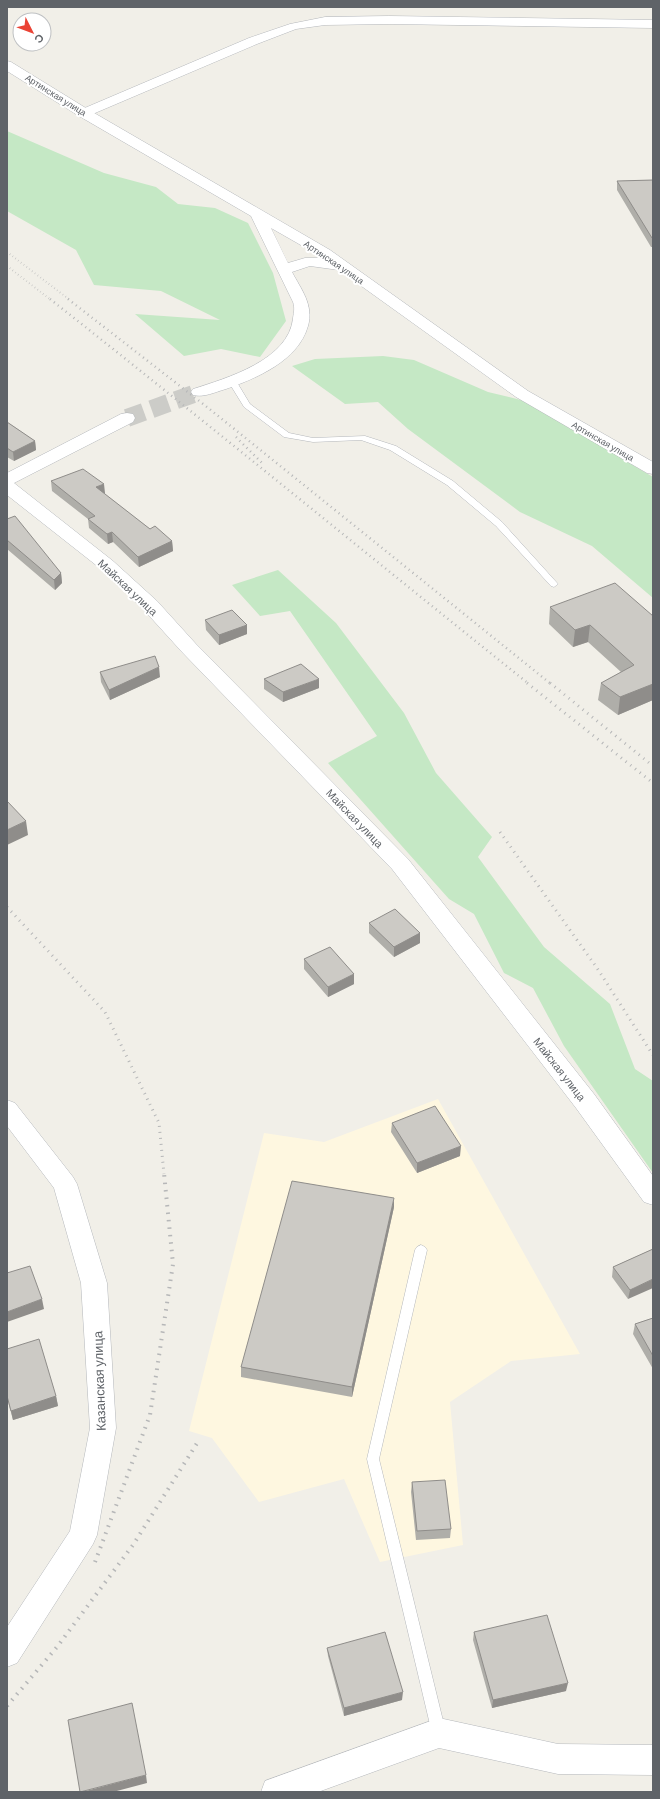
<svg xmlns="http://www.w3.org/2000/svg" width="660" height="1799" viewBox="0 0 660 1799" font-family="Barlow,sans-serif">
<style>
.commercial{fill:#fef7e0}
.green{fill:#c5e8c5}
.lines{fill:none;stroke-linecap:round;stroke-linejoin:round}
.tertiary-tunnel{stroke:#ccccc8;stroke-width:18;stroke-dasharray:18 8;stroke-linecap:butt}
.service-casing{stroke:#b5b8bc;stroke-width:1}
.minor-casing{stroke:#b5b8bc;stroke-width:1}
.tertiary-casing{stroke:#b5b8bc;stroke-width:1}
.service{fill:#fff;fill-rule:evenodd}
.minor{fill:#fff;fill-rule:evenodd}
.tertiary{fill:#fff;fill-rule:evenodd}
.rail-far3{stroke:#b6b7b8;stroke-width:2;stroke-dasharray:0.5 3;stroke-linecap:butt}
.rail-far2{stroke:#b6b7b8;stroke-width:2.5;stroke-dasharray:1 4;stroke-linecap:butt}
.rail-far1{stroke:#b6b7b8;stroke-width:3;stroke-dasharray:1 5;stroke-linecap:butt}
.rail{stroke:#b6b7b8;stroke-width:4;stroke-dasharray:1.5 6;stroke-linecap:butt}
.wall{fill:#afaea9}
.shaded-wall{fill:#8f8d8a}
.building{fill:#cccac5;stroke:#8f8d8a}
.labels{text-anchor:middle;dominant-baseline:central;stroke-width:4;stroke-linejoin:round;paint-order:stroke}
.far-street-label{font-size:9px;fill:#5f6368;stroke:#fff}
.street-label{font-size:11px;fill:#5f6368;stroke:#fff}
.near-street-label{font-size:13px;fill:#5f6368;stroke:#fff}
</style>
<rect width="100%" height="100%" fill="#f1efe8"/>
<!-- commercial -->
<path class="commercial" d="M438,1099L580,1354L511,1361L450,1402L463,1545L380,1562L344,1479L259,1502L212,1438L189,1431L264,1133L324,1142Z"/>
<!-- green -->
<path class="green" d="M7,131L104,173L156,187L178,204L215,208L248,223L273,273L286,321L260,357L221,349L184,356L135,314L220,320L161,291L94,285L76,250L7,211Z
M383,356L414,360L488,392L525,401L653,477V598L592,546L520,512L408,429L378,402L345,404L292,366L315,359Z
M278,570L336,623L404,713L436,773L492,837L478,857L544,947L610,1004L635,1069L653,1081V1173L564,1046L533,988L504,973L474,914L449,899L328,763L377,736L290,611L260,616L232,585Z"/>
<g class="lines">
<!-- tertiary-tunnel -->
<path class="tertiary-tunnel" d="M127,418L199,392"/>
<defs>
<path id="service" d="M229,379H235L250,404L289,433L313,438L365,436L396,446L453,481L502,522L558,584L554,587L551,586L496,526L447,485L390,450L361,440L313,442L284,437L244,407L228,381Z
M421,1245L425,1247L427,1250L379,1459L446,1733L444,1738L439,1740L434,1738L432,1733L367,1459L415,1250L417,1247Z"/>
<path id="minor" d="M389,16L653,20V28L389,24L325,25L296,29L257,44L88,116H80L78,113L80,110L249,38L290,24L325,17Z
M7,1100L15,1103L73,1177L77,1184L107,1283L116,1428L97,1535L93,1544L17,1663L7,1667V1627L70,1531L90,1428L81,1283L54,1188L7,1126Z
M439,1718L558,1744L653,1745V1775L558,1774L439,1748L318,1792H261L265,1781Z"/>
<path id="tertiary" d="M7,61L11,62L89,110L330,250L528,391L653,462V474L647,473L516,397L339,270L310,266L292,272C301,289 314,305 308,326C298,361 257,378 226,389C215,392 204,398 193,395L191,392L193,389C227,378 289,360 293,318C294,312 295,308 293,302L251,216L79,116L7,71ZM271,228L320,256L323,258H305L288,263Z
M127,413L133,414L135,418L133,422L14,483L113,561L157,601L196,644L408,859L594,1094L653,1176V1205L644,1202L576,1108L392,869L182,652L143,609L101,569L7,495V473L121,414Z"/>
</defs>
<!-- service casing -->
<use href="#service" class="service-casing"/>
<!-- minor casing -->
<use href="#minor" class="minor-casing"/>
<!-- tertiary casing -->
<use href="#tertiary" class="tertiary-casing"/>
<!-- service -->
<use href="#service" class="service"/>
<!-- minor -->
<use href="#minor" class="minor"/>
<!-- tertiary -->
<use href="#tertiary" class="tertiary"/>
<!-- rail-far3 -->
<path class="rail-far3" d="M7,252L70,300
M7,266L51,300"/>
<!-- rail-far2 -->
<path class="rail-far2" d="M50,299C211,426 369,556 529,684
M68,299L207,407L551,684
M236,437L264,465"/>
<!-- rail-far1 -->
<path class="rail-far1" d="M527,683L653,783
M550,683L653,766
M500,832L597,968L653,1055
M7,907L105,1012L159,1123L164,1174"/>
<!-- rail -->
<path class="rail" d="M95,1562L150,1415L173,1264L164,1173
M7,1706L57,1647L133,1545L199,1440"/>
</g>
<!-- wall -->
<path class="wall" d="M653,180V247H651L617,190V181Z
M7,422L35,441L36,450L14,461L7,457Z
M51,481L105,493L104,494L150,529L172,541L173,551L139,567L113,542L108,544L89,528L88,519L52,491Z
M7,519L61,573L62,583L55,590L7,549Z
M550,607L653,616V700L618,715L598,700L601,683L621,672L588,642L573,647L549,624Z
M205,620L247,625V634L219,645L206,630Z
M100,672L160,677L110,700L101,682Z
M264,679L319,688L283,702L264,689Z
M369,923L420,933V943L394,957L369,933Z
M304,959L354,974V984L328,997L304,969Z
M392,1123L460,1156L417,1173L391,1132Z
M394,1207L352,1397L241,1377V1367Z
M653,1249L628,1299L612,1277L613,1267Z
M653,1318V1369L633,1334L635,1324Z
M7,1349L56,1396L58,1406L13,1420L7,1398Z
M412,1482L451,1529L450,1538L416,1540L411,1492Z
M474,1632L566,1691L492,1708L473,1640Z
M327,1648L402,1700L344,1716L328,1656Z"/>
<!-- shaded-wall -->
<path class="shaded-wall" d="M35,441L36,450L14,461L13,452Z
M104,484L105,493L97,497L96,487Z
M112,532L113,542L108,544L107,534Z
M172,541L173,551L139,567L138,557Z
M61,573L62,583L55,590L54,580Z
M247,625V634L219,645V635Z
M590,625L588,642L573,647L575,630Z
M159,667L160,677L110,700L109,690Z
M319,679V688L283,702V692Z
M653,684V700L618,715L620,697Z
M26,821L28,835L7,845V830Z
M420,933V943L394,957V947Z
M354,974V984L328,997V987Z
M461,1146L460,1156L417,1173V1163Z
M394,1198V1207L352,1397V1387Z
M653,1279V1288L628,1299L630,1290Z
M42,1299L44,1309L7,1322V1312Z
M56,1396L58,1406L13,1420L11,1411Z
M568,1683L566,1691L492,1708L493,1700Z
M403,1692L402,1700L344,1716V1708Z
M146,1775L147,1783L113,1792H82Z"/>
<!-- building -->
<path class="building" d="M653,180V238H652L617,181Z
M7,422L35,441L13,452L7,448Z
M83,469L104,484L96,487L150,529L155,526L172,541L138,557L112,532L107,534L88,519L95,516L51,481Z
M15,516L61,573L54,580L7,540V519Z
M615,583L653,616V684L620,697L601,683L634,665L590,625L575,630L550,607Z
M232,610L247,625L219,635L205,620Z
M155,656L159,667L109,690L100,672Z
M301,664L319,679L283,692L264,679Z
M7,801L26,821L7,830Z
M395,909L420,933L394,947L369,923Z
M330,947L354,974L328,987L304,959Z
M435,1106L461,1146L417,1163L392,1123Z
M292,1181L394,1198L352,1387L241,1367Z
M653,1249V1279L630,1290L613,1267Z
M30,1266L42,1299L7,1312V1273Z
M653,1318V1356L635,1324Z
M39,1339L56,1396L11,1411L7,1396V1349Z
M445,1480L451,1529L417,1531L412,1482Z
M547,1615L568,1683L493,1700L474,1632Z
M385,1632L403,1692L344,1708L327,1648Z
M132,1703L146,1775L80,1792L68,1720Z"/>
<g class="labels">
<!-- far-street labels -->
<g class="far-street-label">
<text transform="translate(56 95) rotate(32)">Артинская улица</text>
<text transform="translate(334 262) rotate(34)">Артинская улица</text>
<text transform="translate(603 441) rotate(30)">Артинская улица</text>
</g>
<!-- street labels -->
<g class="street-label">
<text transform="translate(128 587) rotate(43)">Майская улица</text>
<text transform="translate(355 818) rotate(46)">Майская улица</text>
<text transform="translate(560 1069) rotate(52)">Майская улица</text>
</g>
<!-- near-street labels -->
<g class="near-street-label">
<text transform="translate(99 1381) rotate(-92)">Казанская улица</text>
</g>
</g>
<!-- border -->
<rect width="660" height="1799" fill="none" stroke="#5f6368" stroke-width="16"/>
<!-- north arrow -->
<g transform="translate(32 32) rotate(132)"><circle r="19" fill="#ffffff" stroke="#bfc1c3"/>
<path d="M0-3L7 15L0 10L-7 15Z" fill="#ea4335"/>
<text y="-6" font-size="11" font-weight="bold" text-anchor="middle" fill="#5f6368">С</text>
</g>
</svg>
